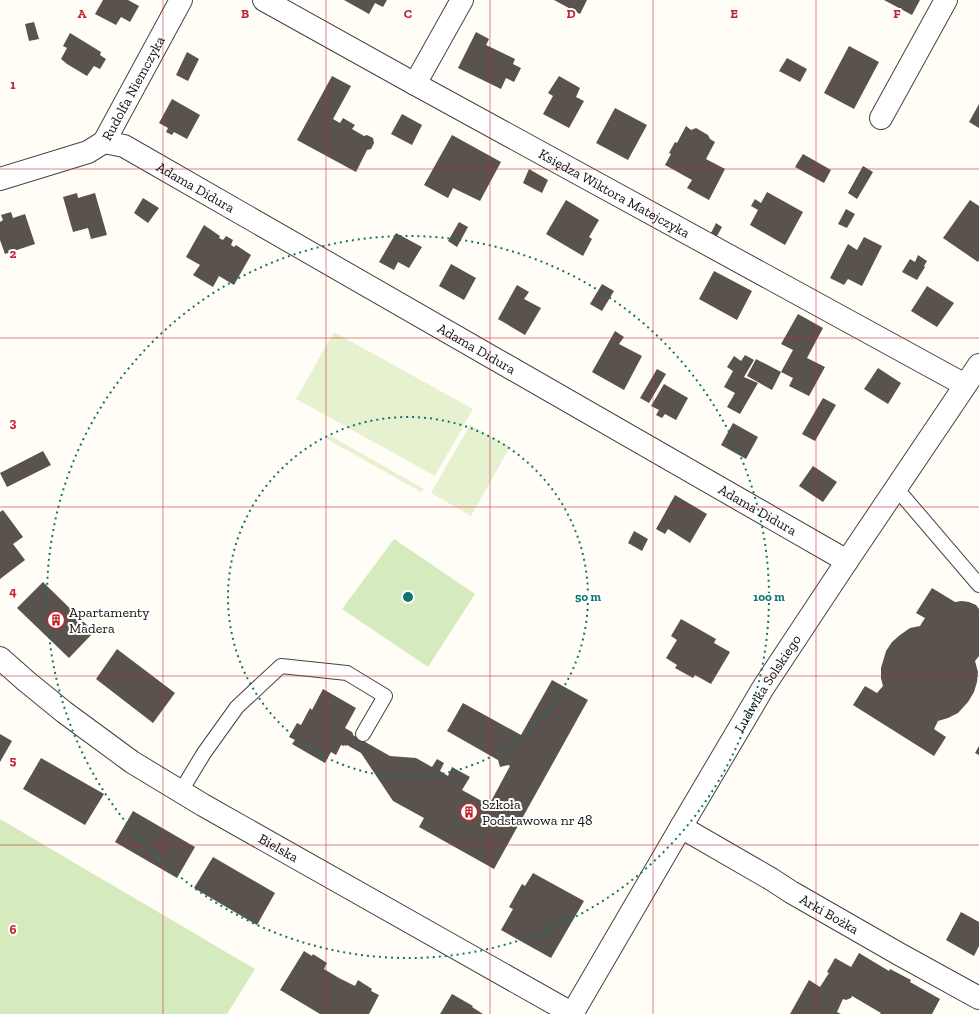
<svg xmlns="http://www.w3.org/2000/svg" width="979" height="1014" viewBox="0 0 979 1014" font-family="'Zilla Slab',serif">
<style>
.green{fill:#d5ebbd}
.pitch{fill:#e6f2cf}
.building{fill:#5a524d}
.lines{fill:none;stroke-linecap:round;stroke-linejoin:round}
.service-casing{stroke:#444;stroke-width:16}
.minor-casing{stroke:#444;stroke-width:24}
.tertiary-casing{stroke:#444;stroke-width:24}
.service{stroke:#fff;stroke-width:14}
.minor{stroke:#fff;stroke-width:22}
.tertiary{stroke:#fff;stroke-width:22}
.grid{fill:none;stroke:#c4262e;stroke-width:1;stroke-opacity:0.55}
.ring{fill:none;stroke:#0f766e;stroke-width:2;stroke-dasharray:2 4}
.labels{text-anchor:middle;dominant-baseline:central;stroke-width:4;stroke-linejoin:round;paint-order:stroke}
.street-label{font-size:14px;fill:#111;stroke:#fff}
.poi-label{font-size:14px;fill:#111;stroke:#fff;text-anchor:start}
.grid-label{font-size:13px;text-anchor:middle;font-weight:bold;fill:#c4262e;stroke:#fff;stroke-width:4;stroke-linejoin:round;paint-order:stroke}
.centre{fill:#0f766e;stroke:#fff;stroke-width:2}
.ring-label{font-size:12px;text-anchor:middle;font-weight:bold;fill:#0f766e;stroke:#fff;stroke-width:4;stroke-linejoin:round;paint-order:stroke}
</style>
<rect width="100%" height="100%" fill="#fffdf5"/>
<!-- green -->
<path class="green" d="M394,539L475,594L428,667L342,609Z
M0,819L255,969L227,1014H0Z"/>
<!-- pitch -->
<path class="pitch" d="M334,332L473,409L435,476L296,399Z
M470,425L510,447L471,516L431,493Z
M329,435L424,489L421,492L327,439Z"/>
<!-- building -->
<path class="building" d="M103,0H128L139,6L130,22L121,17L116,25L95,14Z
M344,0H387L383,7L375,3L369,14Z
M554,0H587L580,14Z
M884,0H920L912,15Z
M34,22L39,39L29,41L25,24Z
M476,32L489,39L486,45L515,59L513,64L521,68L514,82L506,78L501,89L458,68Z
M70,33L101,52L100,55L106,59L100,69L94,66L87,76L67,64L61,59L67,48L63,46Z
M849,46L879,62L854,109L824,93Z
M187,52L199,59L188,81L176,75Z
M787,58L807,69L800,82L779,71Z
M332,76L351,86L333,119L340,123L343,118L355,125L352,129L364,136L367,135L373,138L374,143L371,149L367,150L356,172L297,140Z
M559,76L580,88L576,97L584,101L569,128L543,114L553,96L548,93Z
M172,99L200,115L187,139L174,132L172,135L166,132L168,128L159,123Z
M979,104V128L969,122Z
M615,108L647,125L628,160L596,143Z
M402,114L422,125L412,145L391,134Z
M686,126L691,130L696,128L708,135L710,139L715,142L706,159L725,169L709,200L687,188L692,180L665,165L671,154L669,153L675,142L677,143Z
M452,135L501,162L480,201L453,188L448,198L424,185Z
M803,154L831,170L824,183L795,167Z
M863,166L873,172L857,199L848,193Z
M529,169L548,180L542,193L523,183Z
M767,192L803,212L785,245L750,225L758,210L751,206L755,199L761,203Z
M77,193L78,198L95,193L107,235L91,239L88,228L73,232L63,197Z
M143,198L159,208L148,223L134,213Z
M566,200L599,220L589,237L592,239L583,256L546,234Z
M970,200L979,206V260L978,262L943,238Z
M846,209L855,214L847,228L838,224Z
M11,212L13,218L25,214L35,244L5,254L0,240V222L3,220L1,215Z
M459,222L468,227L457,247L448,241Z
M716,223L722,227L717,236L711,233Z
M204,225L220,236L219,238L223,240L226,236L233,240L231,245L234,247L236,245L251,255L234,285L219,276L213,287L193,275L200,265L186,257Z
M396,233L422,247L409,268L398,262L394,270L379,262Z
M864,237L882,246L862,286L848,279L844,285L830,278L848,244L857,250Z
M918,255L927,261L924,266L925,267L917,280L902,272L910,259L915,262Z
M451,264L476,278L464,300L439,286Z
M714,271L752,291L737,320L699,299Z
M602,284L614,291L602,311L590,304Z
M517,285L529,292L524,299L541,308L525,335L498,319Z
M927,286L954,303L937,327L911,311Z
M798,314L823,328L807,358L825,367L809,396L789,386L793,378L781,372L793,350L781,344Z
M615,331L624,337L619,344L642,356L624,390L592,372Z
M745,355L754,360L744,377L758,383L740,414L727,407L735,393L724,387L733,371L727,367L734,356L741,361Z
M756,359L781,372L772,390L747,376Z
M878,368L901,383L888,404L864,389Z
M657,369L666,374L649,403L640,398Z
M664,384L688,398L676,420L665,414L662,418L656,415L659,410L651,406Z
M823,398L836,405L815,441L802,434Z
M733,423L758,437L746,459L721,445Z
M43,451L51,465L7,487L0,473Z
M813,466L837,482L823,502L799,486Z
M675,495L707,514L690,543L668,529L665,534L656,529Z
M3,510L23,537L13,544L25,560L0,579V512Z
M634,531L648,539L642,551L628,543Z
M43,582L94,632L69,658L17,608Z
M932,588L955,602L962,601L969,602L976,605L979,609V656L975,661L978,672L977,682L974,692L968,702L958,713L948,718L938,721L934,729L946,737L934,756L853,705L865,686L877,693L883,686L881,678V668L886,651L892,642L900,635L910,628L920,626L925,618L916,613Z
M681,619L716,639L714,643L730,652L711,684L695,675L693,678L675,668L677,665L666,658L677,640L671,636Z
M117,649L175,693L153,723L96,679Z
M552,680L588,700L494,869L419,827L424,818L393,801L361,753L347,745L346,746L344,745V746L341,745L336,755L331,752L325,763L292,744L295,740L289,737L297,723L301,725L310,708L312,710L323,689L356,708L345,728L352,732L353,734V735L390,756L416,758L432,767L437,759L444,763L440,771L448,776L452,767L470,777L462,790L489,805L510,766L508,765L500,767L498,760L447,731L463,703L521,735Z
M0,734L12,741L0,762Z
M979,746V755L975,753Z
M41,758L104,794L85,825L23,789Z
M133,811L195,847L177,878L115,842Z
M213,857L275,893L257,925L194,888Z
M533,873L584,901L551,958L501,930L513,909L509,907L522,884L525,886Z
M961,912L979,922V946L974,956L946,940Z
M304,951L312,956L313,954L327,963L324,969L339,978L355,986L358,980L372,989L371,991L379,995L369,1014H320L280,990Z
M859,953L889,971L890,969L911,980L910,982L940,999L932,1014H880L881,1013L852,996L851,998L846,1000L843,999L837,1012L841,1014H790L809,980L820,987L829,973L827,972L835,958L851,967Z
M452,994L473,1006L472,1007L483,1014H440Z"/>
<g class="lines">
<defs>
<path id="service" d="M896,488L979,585
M181,791L204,753L237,707L281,666L347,673L385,696L363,734"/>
<g id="minor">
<path id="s1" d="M264,0L415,84L965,385"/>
<path d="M415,84L462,0"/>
<path d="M881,118L946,0"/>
<path id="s2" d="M104,142L124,146L847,561"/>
<path id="s3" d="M0,179L88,152L104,142L181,0"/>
<path id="s4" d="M681,827L771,879L791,892L899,954L979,998"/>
<path id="s5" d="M572,1014L681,827L763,688L847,561L979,365"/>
</g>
<g id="tertiary">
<path id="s6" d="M0,658L26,681L64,712L132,762L203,805L573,1014"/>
</g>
</defs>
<!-- service casing -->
<use href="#service" class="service-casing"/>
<!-- minor casing -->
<use href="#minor" class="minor-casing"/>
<!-- tertiary casing -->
<use href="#tertiary" class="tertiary-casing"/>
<!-- service -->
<use href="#service" class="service"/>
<!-- minor -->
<use href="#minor" class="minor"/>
<!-- tertiary -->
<use href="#tertiary" class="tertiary"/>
</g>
<!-- grid -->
<path class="grid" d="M163,0V1014M326,0V1014M490,0V1014M653,0V1014M816,0V1014M0,169H979M0,338H979M0,507H979M0,676H979M0,845H979"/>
<!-- distance rings -->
<g class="ring">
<circle cx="408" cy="597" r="180"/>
<circle cx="408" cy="597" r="361"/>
</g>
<!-- icons -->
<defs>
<symbol id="building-ring" viewBox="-11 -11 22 22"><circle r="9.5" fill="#fff" stroke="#c4262e" stroke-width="1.5"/><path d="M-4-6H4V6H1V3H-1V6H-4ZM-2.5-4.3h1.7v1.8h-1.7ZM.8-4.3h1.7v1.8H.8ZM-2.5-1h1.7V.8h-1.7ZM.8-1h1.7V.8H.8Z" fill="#c4262e"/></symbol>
</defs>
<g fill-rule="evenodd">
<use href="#building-ring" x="46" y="610" width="20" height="20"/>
<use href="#building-ring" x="459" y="802" width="20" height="20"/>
</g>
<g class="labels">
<!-- street labels -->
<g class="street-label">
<text stroke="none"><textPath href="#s3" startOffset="172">Rudolfa Niemczyka</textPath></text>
<text stroke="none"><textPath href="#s2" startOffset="103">Adama Didura</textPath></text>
<text stroke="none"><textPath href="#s1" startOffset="400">Księdza Wiktora Matejczyka</textPath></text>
<text stroke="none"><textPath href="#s2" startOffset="427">Adama Didura</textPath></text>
<text stroke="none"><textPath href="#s2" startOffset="751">Adama Didura</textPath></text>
<text stroke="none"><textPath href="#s5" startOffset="384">Ludwika Solskiego</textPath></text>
<text stroke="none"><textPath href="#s6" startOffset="338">Bielska</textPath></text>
<text stroke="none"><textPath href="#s4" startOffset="172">Arki Bożka</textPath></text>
</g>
<!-- poi labels -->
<g class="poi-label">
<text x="69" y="612">Apartamenty<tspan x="69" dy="16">Madera</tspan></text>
<text x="482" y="804">Szkoła<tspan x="482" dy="16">Podstawowa nr 48</tspan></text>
</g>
</g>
<g class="grid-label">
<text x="82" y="18">A</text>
<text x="245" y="18">B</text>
<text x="408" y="18">C</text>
<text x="571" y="18">D</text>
<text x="734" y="18">E</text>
<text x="897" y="18">F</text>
<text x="13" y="89">1</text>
<text x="13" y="258">2</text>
<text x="13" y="427">3</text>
<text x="13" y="596">4</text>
<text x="13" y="765">5</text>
<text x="13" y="934">6</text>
</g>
<circle cx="408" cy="597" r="6" class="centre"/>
<g class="ring-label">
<text x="588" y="601">50 m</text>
<text x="769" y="601">100 m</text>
</g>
</svg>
